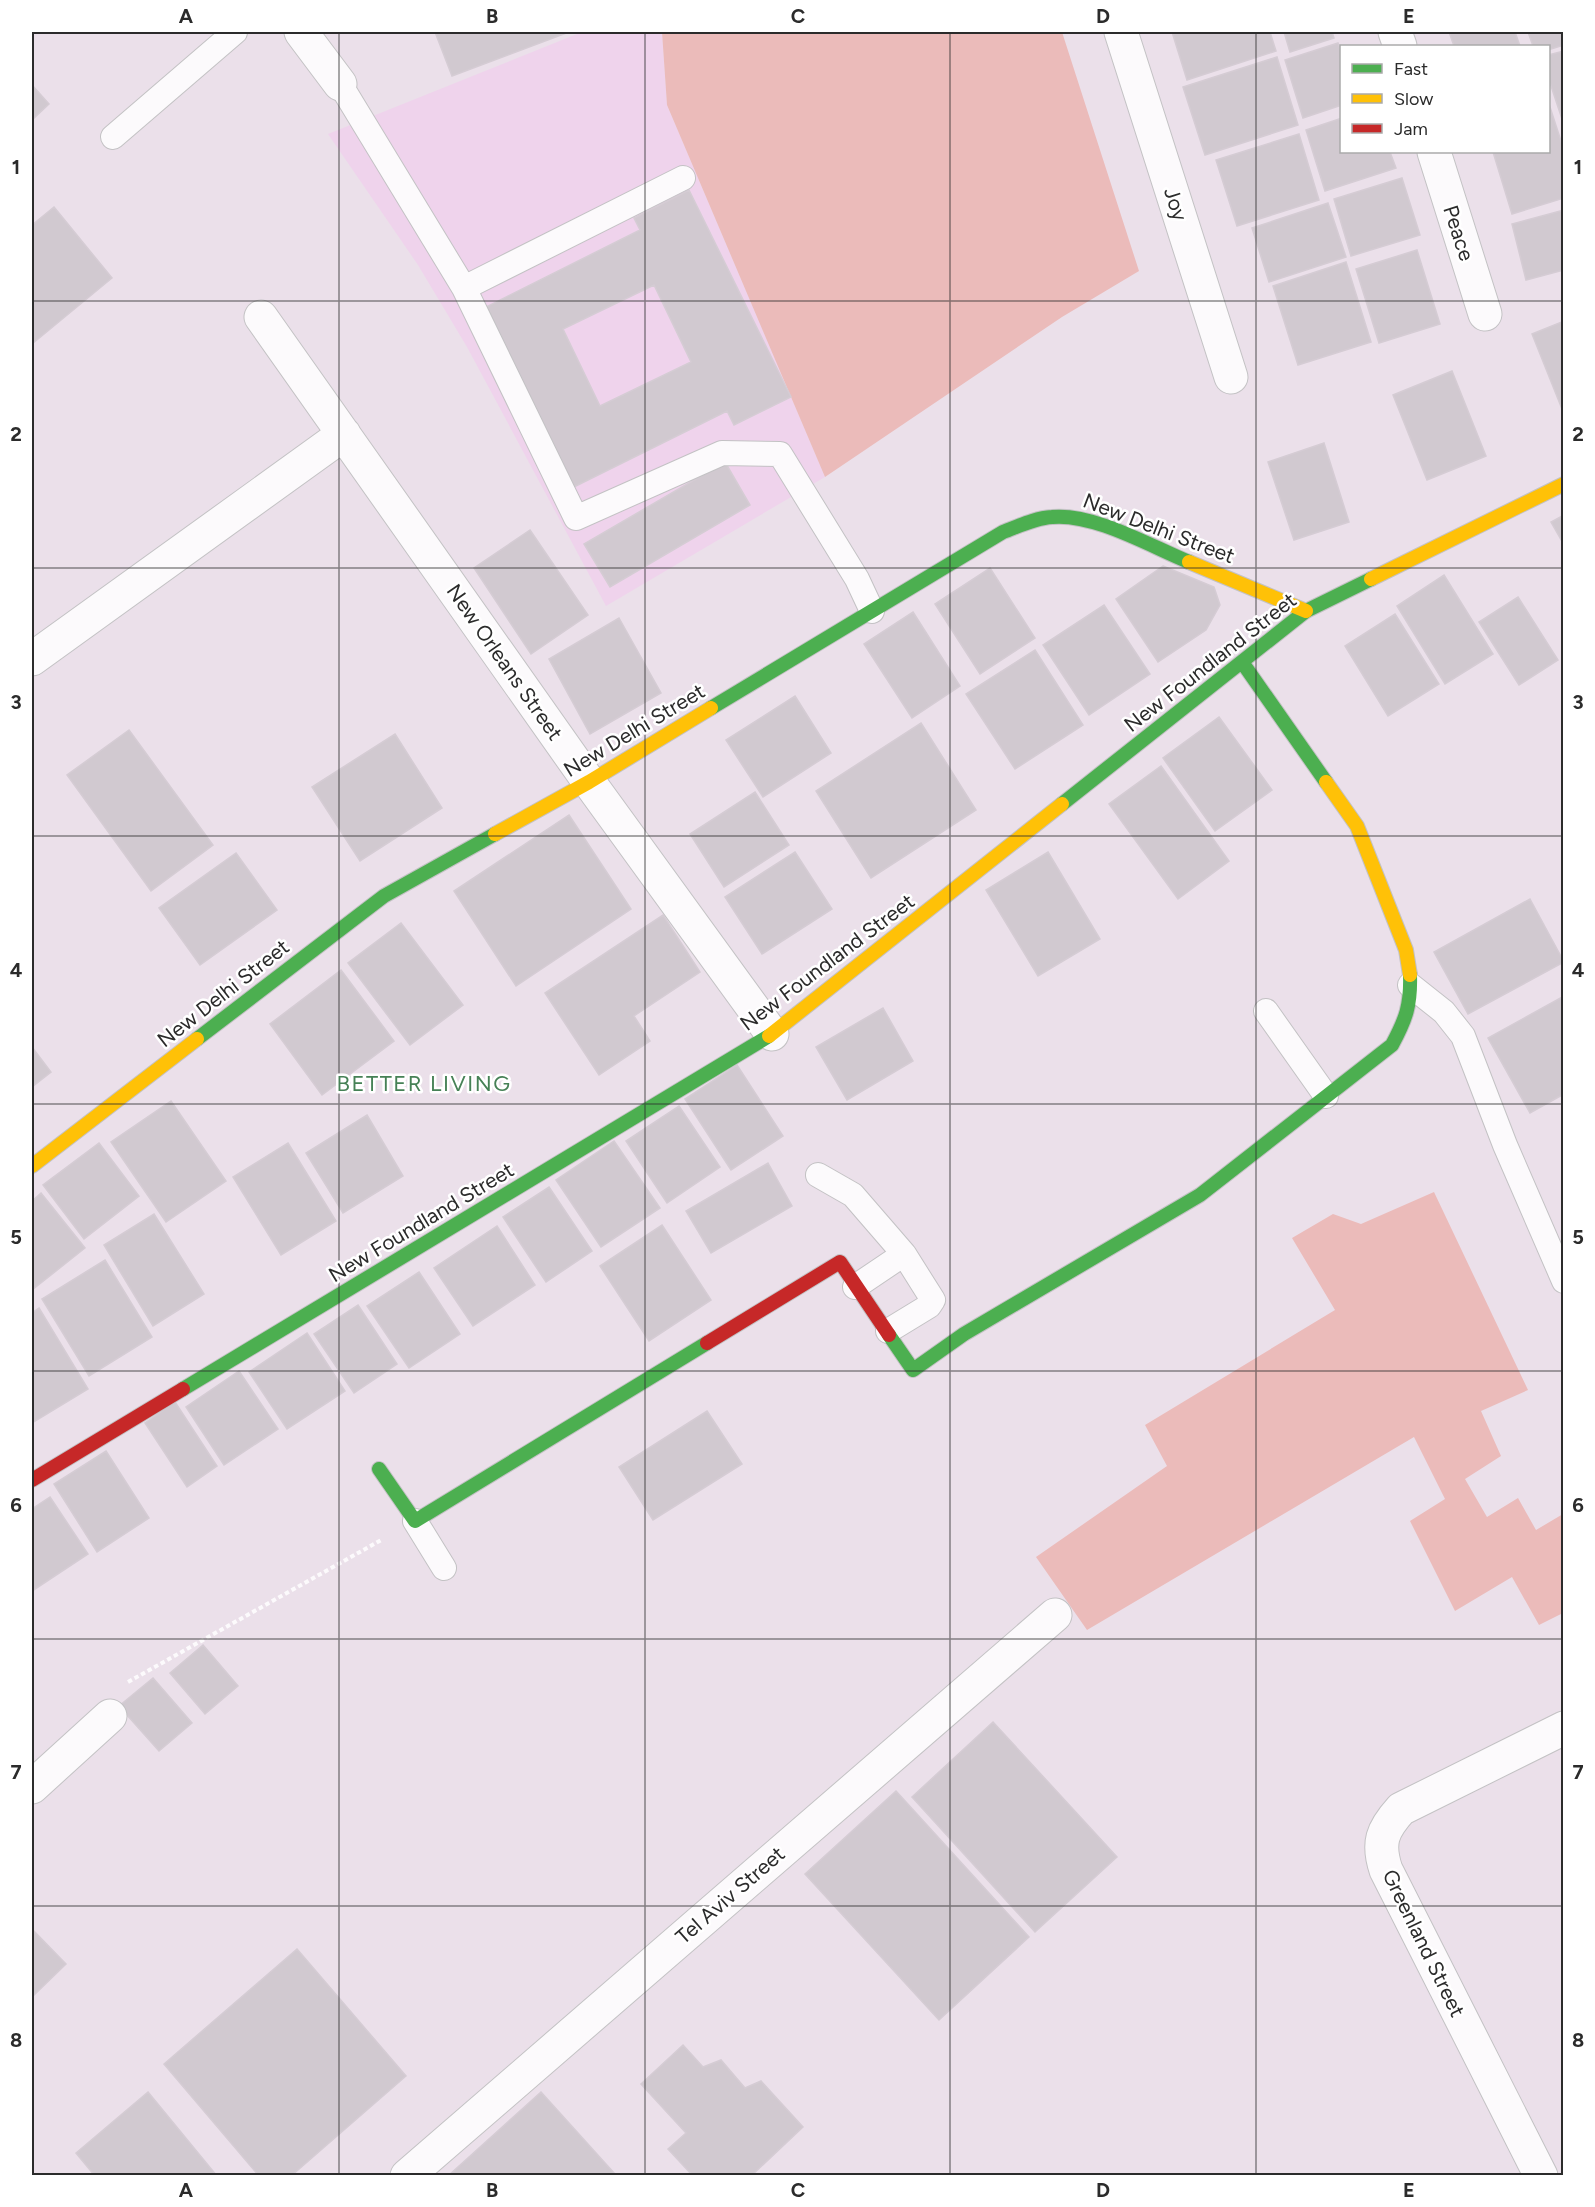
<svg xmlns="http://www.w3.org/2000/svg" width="1595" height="2207" viewBox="0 0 1595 2207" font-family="Figtree,sans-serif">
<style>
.education{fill:#efd3ec}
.green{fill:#ebbbba}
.building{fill:#d1c9d0;stroke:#d5ccd4;stroke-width:1.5;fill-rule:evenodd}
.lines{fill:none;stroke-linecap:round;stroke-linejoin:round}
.lane-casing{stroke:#c3c2c4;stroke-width:26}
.street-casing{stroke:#c3c2c4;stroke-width:35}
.fast-casing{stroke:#c3c2c4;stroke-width:16}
.slow-casing{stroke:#c3c2c4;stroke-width:16}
.jam-casing{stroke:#c3c2c4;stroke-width:16}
.path{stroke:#fcfafc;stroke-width:4;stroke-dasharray:4.5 3;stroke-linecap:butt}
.lane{stroke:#fcfafc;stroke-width:24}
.street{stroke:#fcfafc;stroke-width:33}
.fast{stroke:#4caf50;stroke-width:14}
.slow{stroke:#ffc107;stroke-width:14}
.jam{stroke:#c62828;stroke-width:14}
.grid{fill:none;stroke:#2b2b2b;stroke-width:1.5;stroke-opacity:0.55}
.labels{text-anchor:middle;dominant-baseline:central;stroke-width:5;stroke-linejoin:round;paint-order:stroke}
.street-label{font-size:21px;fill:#2b2b2b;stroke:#fff}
.neighbourhood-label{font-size:22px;letter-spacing:1.5px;fill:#468156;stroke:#fff}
.neatline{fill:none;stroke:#2b2b2b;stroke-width:2}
.grid-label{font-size:20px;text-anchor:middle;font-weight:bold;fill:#2b2b2b}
</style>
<rect width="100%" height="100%" fill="#ebe0ea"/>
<!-- education -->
<path class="education" d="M582,32H662L667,105L825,477L606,606L467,347L418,265L328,134Z"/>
<!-- green -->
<path class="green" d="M662,32H1062L1139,271L1062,317L825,477L667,105Z
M1434,1192L1528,1390L1481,1411L1501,1456L1465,1479L1487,1517L1518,1498L1536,1530L1563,1514V1613L1539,1625L1512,1577L1455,1611L1410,1521L1445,1499L1414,1437L1087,1630L1036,1557L1167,1466L1145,1425L1335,1310L1292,1238L1333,1214L1361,1224Z"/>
<!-- building -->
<path class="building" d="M435,32H569L452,76Z
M1172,32H1270L1276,51L1187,80Z
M1284,32H1332L1334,38L1290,52Z
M1449,32H1515L1520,46H1454Z
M1528,32H1564V45L1548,50V46H1533Z
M1338,43L1342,55V105L1303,118L1285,60Z
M1564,51V125L1548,77V55Z
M1277,57L1298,125L1205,155L1183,87Z
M32,85L49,104L32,120Z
M1548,101L1564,150V198L1512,214L1493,152H1548Z
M1342,118V152H1390L1396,168L1325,191L1306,130Z
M1299,134L1319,200L1237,226L1216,160Z
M1402,178L1420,235L1351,256L1334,199Z
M689,190L791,397L734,425L727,411L570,489L482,309L640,230L634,218ZM654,285L691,362L600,406L563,329Z
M1328,203L1346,257L1269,282L1252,228Z
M54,207L112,278L32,344V225Z
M1564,210V270L1526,280L1512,224Z
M1417,250L1440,324L1379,343L1356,269Z
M1346,262L1371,342L1298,365L1273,286Z
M1564,321V414L1532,334Z
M1452,371L1486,456L1427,480L1393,395Z
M1324,443L1349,522L1294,540L1268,462Z
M725,462L750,505L610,587L584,544Z
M1564,515V545L1551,522Z
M530,530L588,615L531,654L474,568Z
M1163,566L1214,587L1220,605L1206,630L1158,662L1116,599Z
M990,568L1035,638L980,674L935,604Z
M1444,575L1493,654L1445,684L1397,606Z
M1518,597L1558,660L1519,685L1479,622Z
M1104,605L1150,674L1089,715L1043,645Z
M913,612L960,686L912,718L864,644Z
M1395,614L1439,684L1388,716L1345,646Z
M619,618L661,693L590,734L549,659Z
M1035,650L1083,725L1015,769L966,694Z
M795,696L831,753L763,797L726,740Z
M1219,717L1272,790L1215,831L1163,758Z
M921,723L976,810L871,878L816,791Z
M129,730L213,845L151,891L67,775Z
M395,734L442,808L360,861L312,787Z
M1161,766L1229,861L1178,899L1109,804Z
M755,792L789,845L724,887L690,834Z
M569,815L631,909L516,986L454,891Z
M795,852L832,909L762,954L725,897Z
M1048,852L1100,939L1038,976L986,890Z
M236,853L277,910L200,965L159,908Z
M1530,899L1564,962L1468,1014L1434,952Z
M663,915L700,972L634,1016L650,1041L599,1075L545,993Z
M401,923L463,1005L410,1045L348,963Z
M341,970L394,1041L322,1095L270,1024Z
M1564,996V1094L1530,1113L1488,1038Z
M883,1008L913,1061L847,1100L816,1047Z
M32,1047L51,1072L32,1087Z
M737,1065L783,1136L731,1170L685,1099Z
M171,1101L226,1181L166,1222L111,1142Z
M679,1106L720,1167L667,1203L626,1141Z
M367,1115L403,1176L343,1213L306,1153Z
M614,1141L660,1208L601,1247L556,1180Z
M99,1143L139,1196L84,1239L43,1185Z
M288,1143L336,1221L281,1255L233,1177Z
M768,1163L792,1206L711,1253L686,1211Z
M549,1187L592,1251L546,1282L503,1217Z
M41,1193L85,1248L32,1290V1201Z
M154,1214L204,1294L153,1326L104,1245Z
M662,1225L711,1300L649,1341L600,1266Z
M497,1226L535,1285L473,1326L434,1268Z
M105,1260L152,1337L89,1376L42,1299Z
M419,1272L460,1334L409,1368L367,1306Z
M358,1305L397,1364L354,1393L314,1334Z
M39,1308L88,1389L32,1423V1313Z
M307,1333L345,1391L287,1429L249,1372Z
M239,1371L278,1429L224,1465L186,1407Z
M175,1402L217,1466L187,1487L145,1423Z
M707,1411L742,1464L653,1520L619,1467Z
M106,1451L149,1518L97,1552L54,1484Z
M50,1497L88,1554L32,1591V1509Z
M203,1645L238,1686L205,1714L170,1673Z
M153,1678L192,1723L159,1751L119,1706Z
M993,1722L1117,1857L1035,1932L912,1797Z
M896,1791L1029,1937L939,2020L805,1874Z
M32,1929L66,1964L32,1997Z
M297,1949L406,2076L291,2176H259L164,2064Z
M683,2045L703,2067L721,2060L745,2088L761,2081L803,2127L751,2176H693L668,2149L686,2133L641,2084Z
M148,2092L217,2176H95L76,2153Z
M541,2092L615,2174L448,2176Z"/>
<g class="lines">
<defs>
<path id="lane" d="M340,84L464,288L576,518L722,453L780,454L857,579L872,611
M113,137L235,32
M464,288L683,178
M1410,985L1444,1012L1463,1036L1505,1145L1564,1281
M1266,1011L1326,1096
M818,1175L853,1195L904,1254
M855,1287L904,1254L933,1300L929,1306L888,1331
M415,1521L444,1568"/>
<path id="street" d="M301,32L340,84
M1121,32L1231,377
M1395,32L1400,46
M1434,152L1485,314
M261,317L589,782L772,1034
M32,659L344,434
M32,1787L110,1716
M407,2176L1055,1615
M1541,2176L1386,1870C1377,1843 1382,1830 1401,1809L1564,1728"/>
<path id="fast" d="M1242,662L1326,782
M711,708L1003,532C1019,526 1035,518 1052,517C1094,513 1150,546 1189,562
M1062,804L1306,611L1371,579
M197,1039L384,896L495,834
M889,1335L913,1370L964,1334L1200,1195L1392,1045C1406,1019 1411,1005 1410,975
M183,1389L769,1036
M379,1469L415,1521L707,1343"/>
<path id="slow" d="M1189,562L1306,611
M1371,579L1564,484
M1326,782L1357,826L1406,950L1410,975
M495,834L589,782L711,708
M769,1036L1062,804
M32,1166L197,1039"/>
<path id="jam" d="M707,1343L840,1262L889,1335
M32,1480L183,1389"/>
</defs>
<!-- lane casing -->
<use href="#lane" class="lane-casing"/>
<!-- street casing -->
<use href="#street" class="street-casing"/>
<!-- fast casing -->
<use href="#fast" class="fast-casing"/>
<!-- slow casing -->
<use href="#slow" class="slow-casing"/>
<!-- jam casing -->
<use href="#jam" class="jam-casing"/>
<!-- path -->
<path class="path" d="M128,1682L383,1539"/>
<!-- lane -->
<use href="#lane" class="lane"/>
<!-- street -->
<use href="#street" class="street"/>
<!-- fast -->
<use href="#fast" class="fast"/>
<!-- slow -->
<use href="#slow" class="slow"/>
<!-- jam -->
<use href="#jam" class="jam"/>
</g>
<!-- grid -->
<path class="grid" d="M339,32V2176M645,32V2176M950,32V2176M1256,32V2176M32,301H1564M32,568H1564M32,836H1564M32,1104H1564M32,1371H1564M32,1639H1564M32,1906H1564"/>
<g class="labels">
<!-- street labels -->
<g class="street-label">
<text transform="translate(1176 204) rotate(72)">Joy</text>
<text transform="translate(1459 233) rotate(72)">Peace</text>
<text transform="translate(1159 528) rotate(21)">New Delhi Street</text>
<text transform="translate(505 662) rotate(55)">New Orleans Street</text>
<text transform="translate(1210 662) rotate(-38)">New Foundland Street</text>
<text transform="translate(634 730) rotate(-31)">New Delhi Street</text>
<text transform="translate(827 962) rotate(-37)">New Foundland Street</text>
<text transform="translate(223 993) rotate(-38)">New Delhi Street</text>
<text transform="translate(421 1222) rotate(-31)">New Foundland Street</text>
<text transform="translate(730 1895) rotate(-41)">Tel Aviv Street</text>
<text transform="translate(1424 1943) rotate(64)">Greenland Street</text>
</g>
<!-- neighbourhood labels -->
<g class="neighbourhood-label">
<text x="424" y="1083">BETTER LIVING</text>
</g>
</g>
<!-- border -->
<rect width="1595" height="2207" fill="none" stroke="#ffffff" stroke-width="66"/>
<!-- legend -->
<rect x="1340" y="45" width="210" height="108" fill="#ffffff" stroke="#aaaaaa" stroke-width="1.5"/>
<rect x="1352" y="64" width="30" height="9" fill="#4caf50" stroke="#aaaaaa" stroke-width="1.5"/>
<text x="1394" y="75" font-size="18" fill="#2b2b2b">Fast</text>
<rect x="1352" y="94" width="30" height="9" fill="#ffc107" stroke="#aaaaaa" stroke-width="1.5"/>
<text x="1394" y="105" font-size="18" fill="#2b2b2b">Slow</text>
<rect x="1352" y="124" width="30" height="9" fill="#c62828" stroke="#aaaaaa" stroke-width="1.5"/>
<text x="1394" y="135" font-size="18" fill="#2b2b2b">Jam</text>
<rect x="33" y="33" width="1529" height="2141" class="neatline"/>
<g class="grid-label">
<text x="186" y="23">A</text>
<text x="492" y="23">B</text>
<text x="798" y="23">C</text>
<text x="1103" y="23">D</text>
<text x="1409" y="23">E</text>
<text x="16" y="174">1</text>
<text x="1578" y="174">1</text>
<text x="16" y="441">2</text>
<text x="1578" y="441">2</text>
<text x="16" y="709">3</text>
<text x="1578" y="709">3</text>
<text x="16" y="977">4</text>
<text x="1578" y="977">4</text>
<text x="16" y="1244">5</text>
<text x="1578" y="1244">5</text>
<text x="16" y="1512">6</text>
<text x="1578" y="1512">6</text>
<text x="16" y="1779">7</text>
<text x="1578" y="1779">7</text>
<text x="16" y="2047">8</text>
<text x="1578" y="2047">8</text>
<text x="186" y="2197">A</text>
<text x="492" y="2197">B</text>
<text x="798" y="2197">C</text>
<text x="1103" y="2197">D</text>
<text x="1409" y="2197">E</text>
</g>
</svg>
